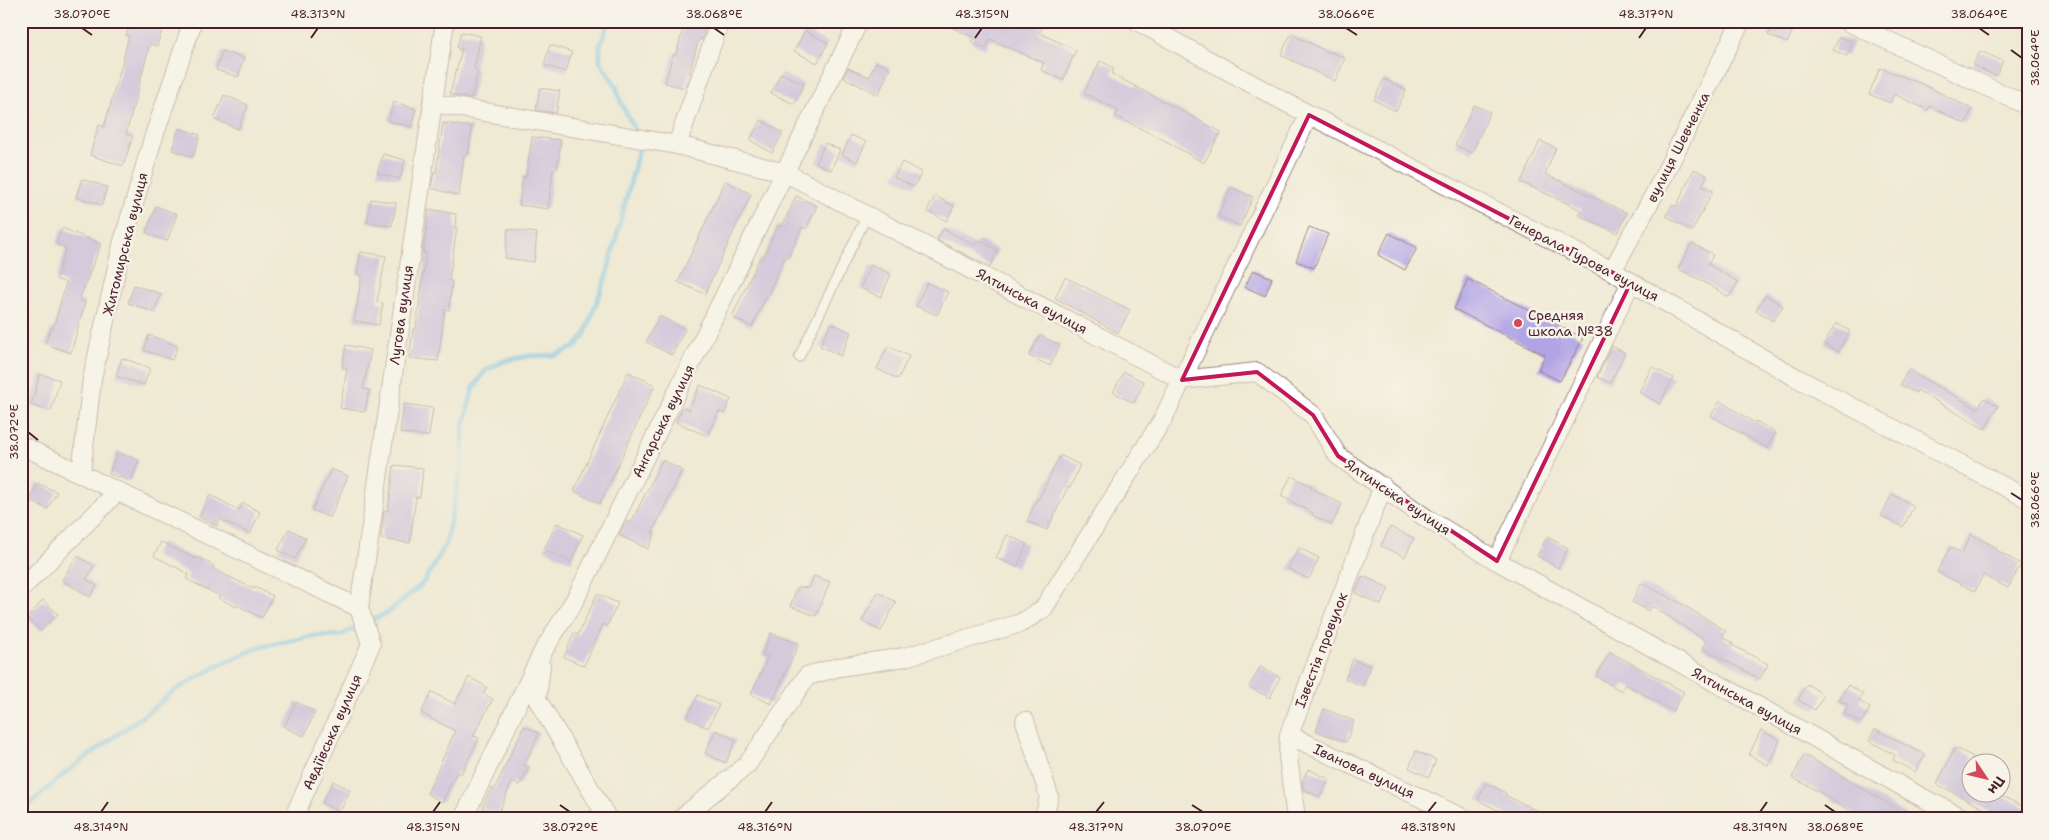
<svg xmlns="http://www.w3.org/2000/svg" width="2049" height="840" viewBox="0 0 2049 840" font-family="'Shantell Sans',sans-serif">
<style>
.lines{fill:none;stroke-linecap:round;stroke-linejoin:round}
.stream{stroke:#72c2ed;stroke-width:5}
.building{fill:#b1a4e6}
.service-casing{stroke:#9c847f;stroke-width:11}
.minor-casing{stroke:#9c847f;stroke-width:20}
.service{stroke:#fff;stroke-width:9}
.minor{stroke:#fff;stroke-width:18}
.marked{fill:none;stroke:#c2185b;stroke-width:4;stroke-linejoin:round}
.ticks{fill:none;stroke:#4a1f2b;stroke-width:2}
.poi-dot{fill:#d1495b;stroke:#f7f3e8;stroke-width:2}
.labels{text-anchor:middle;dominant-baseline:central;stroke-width:5;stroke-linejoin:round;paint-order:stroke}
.street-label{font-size:14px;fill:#4a1f2b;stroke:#f7f3e8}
.poi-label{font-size:14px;fill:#4a1f2b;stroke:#f7f3e8;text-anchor:start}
.neatline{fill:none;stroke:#4a1f2b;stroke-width:2}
.ticks-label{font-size:12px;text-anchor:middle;fill:#4a1f2b}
</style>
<rect width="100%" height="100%" fill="#f7f3e8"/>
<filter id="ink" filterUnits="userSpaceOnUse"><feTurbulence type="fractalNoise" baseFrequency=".02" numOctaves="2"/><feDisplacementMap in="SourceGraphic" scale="10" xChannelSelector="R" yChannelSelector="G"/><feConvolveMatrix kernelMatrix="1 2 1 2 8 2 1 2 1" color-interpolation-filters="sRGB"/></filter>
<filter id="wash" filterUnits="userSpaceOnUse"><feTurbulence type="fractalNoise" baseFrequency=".0096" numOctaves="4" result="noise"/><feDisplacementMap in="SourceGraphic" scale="20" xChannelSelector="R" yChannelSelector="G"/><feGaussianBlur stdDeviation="1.12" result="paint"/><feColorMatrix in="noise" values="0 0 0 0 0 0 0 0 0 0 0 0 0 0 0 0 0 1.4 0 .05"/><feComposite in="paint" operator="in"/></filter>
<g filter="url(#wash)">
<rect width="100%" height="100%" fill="#efead3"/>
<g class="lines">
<!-- stream -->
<path class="stream" d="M612,21L607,26L600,46V61L616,86L621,103L637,134
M21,812L65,773L155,707L174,691L219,665L257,648L313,636L341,635L389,612L422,584L434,566L446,543L463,459V428L473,389L485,371L504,361L529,356L556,355L575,347L585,334L607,274L641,141"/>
</g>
<g id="blocks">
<!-- building -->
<path class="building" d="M131,21H165L157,46L150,44L126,134L133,136L123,166L90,155L99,125L104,127L120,71L129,36L126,35Z
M685,21H707L702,40L699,39L685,88L665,83L673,54L676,55Z
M938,21H1029L1042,27L1039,33L1076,50L1063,80L1041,70L1044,63L990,39L985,49L971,42L973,37Z
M1775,21H1781L1794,28L1787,43L1768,35Z
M805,31L828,43L817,63L794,51Z
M461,32L481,36L474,69L478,71L471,99L450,94L462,49L457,48Z
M1291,34L1330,53L1331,52L1345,58L1335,81L1281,55Z
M1839,37L1853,42L1847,56L1833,50Z
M550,45L572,52L566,72L544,65Z
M222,51L244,58L238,77L216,70Z
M1980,51L2003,61L1996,76L1973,65Z
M1100,61L1114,68L1112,74L1221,132L1204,163L1164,140L1115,116L1118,110L1084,93Z
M876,62L890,68L878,95L843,77L848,68L869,77Z
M1880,68L1922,84L1972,109L1965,124L1930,106L1928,110L1894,94L1890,103L1869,94Z
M781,73L804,84L794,104L771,93Z
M1384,79L1406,90L1396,111L1374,100Z
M540,88L560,91L556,113L536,110Z
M224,95L248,105L238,129L214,119Z
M394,102L416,109L411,127L388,121Z
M1474,105L1490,112L1472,153L1455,145Z
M761,120L783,133L772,153L750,140Z
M443,123L472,127L468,156L464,155L459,196L431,188L434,172H436Z
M179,128L200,135L193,157L172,150Z
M851,135L866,142L857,162L842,155Z
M532,137L561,140L557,169H553L548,209L519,205L523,176L526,177Z
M1540,141L1556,148L1545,174L1627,213L1618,233L1578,215L1581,210L1521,182Z
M825,143L840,150L831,170L816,163Z
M383,154L405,160L400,179L377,173Z
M902,162L922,172L914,187L894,177Z
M1694,169L1707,175L1702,186L1713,191L1692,231L1666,216L1672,205L1676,207Z
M82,179L107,187L102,205L76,197Z
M725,181L751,194L705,294L678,282Z
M1231,187L1253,197L1240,226L1218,216Z
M796,196L817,206L806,229L802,227L788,258L785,257L752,327L732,317L759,259L762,260L778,225L782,227Z
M935,196L954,206L947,221L927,211Z
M371,199L396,203L392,226L367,222Z
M156,206L177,214L167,241L146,233Z
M429,209L456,214L455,228H457L449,281H452L449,310L445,309L438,361L409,358L413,329H416L426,253H423Z
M1309,227L1328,234L1314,268L1296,261Z
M62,228L101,244L79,300L85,302L71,353L45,344L51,328L53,329L66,283L56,279L66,248L56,244Z
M508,229L537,233L534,262L505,258Z
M943,229L975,245L978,240L998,250L990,267L937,240Z
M1389,233L1417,248L1405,270L1378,255Z
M1692,243L1713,255L1708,264L1738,282L1729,297L1699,279L1678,269Z
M361,252L386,256L377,302L383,303L379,325L354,321L362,275L357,274Z
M871,265L891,274L881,297L860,288Z
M1253,270L1272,278L1265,296L1245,287Z
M1065,277L1130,310L1118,333L1055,298Z
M1468,279L1583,338L1560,381L1538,370L1545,355L1454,309Z
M927,283L948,292L937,315L916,306Z
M134,285L161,294L154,312L128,303Z
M1766,295L1783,306L1773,321L1756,310Z
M659,316L685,329L672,355L646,342Z
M831,323L851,332L841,356L820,346Z
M1836,323L1850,331L1838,352L1824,344Z
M149,335L178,346L172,360L144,350Z
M1040,335L1060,345L1050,366L1029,356Z
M346,345L371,350L363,389L369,390L365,412L340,408L347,369L342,368Z
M888,346L909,356L898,379L877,369Z
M1612,346L1625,353L1610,383L1597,377Z
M122,358L150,368L144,385L116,376Z
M1652,367L1673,378L1660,404L1639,392Z
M1908,370L1978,409L1984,398L1998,406L1985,429L1917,390L1916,393L1900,385Z
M628,372L655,385L600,504L574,491Z
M1124,372L1144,382L1134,403L1113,392Z
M40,374L60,380L51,411L31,405Z
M700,385L731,399L724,414L719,411L707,436L676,422L683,407L689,410Z
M1720,401L1755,423L1756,421L1776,433L1767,448L1711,416Z
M404,404L433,408L429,436L400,433Z
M117,452L139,460L131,481L109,474Z
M1060,455L1080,465L1070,488L1068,487L1047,530L1027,521L1037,498L1039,499Z
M662,460L682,470L652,533L655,534L648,549L619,535L626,521L631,523Z
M394,465L423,468L420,497H416L410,543L381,539L384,511H388Z
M331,469L348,476L330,518L312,510Z
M1291,476L1312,486L1311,488L1342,504L1332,525L1312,515L1313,513L1281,496Z
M37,483L57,492L48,509L29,500Z
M1892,494L1914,506L1903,527L1881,516Z
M210,495L239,510L243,503L260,512L250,534L220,519L217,526L199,517Z
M557,523L583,535L571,562L544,549Z
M1390,527L1414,538L1405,557L1381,546Z
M289,529L306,538L295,559L278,550Z
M1971,534L1997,548L1996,550L2021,564L2008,588L1983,575L1975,591L1937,572L1950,547L1962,553Z
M1007,535L1027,544L1017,567L996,558Z
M1547,537L1568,548L1558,568L1537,556Z
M161,542L196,559L197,557L214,566L213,569L254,589L255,587L273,596L262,618L237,605L236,607L218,598L220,596L186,579L189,574L154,556Z
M1299,548L1319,558L1309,579L1288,569Z
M77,556L94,566L86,579L97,586L90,597L62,580Z
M814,576L830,582L816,616L790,606L798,587L809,588Z
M1363,576L1389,588L1381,605L1355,593Z
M1641,583L1680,603L1726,631L1722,637L1733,643L1732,645L1768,664L1760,679L1702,648L1706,641L1652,606L1649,611L1632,602Z
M878,592L896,602L881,631L862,621Z
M597,594L618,603L607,626L603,624L584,666L564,657L574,633L578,635Z
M43,600L58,614L41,631L27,618Z
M771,633L799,644L771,704L751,694L768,657L762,655Z
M1610,652L1684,692L1673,711L1625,684L1621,691L1596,676Z
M1353,659L1370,666L1363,686L1345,679Z
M1260,667L1280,677L1270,698L1249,687Z
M469,677L487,687L483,694L493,699L473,736L479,738L461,774L457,772L442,802L427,794L455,731L421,713L432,692L455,704Z
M1807,684L1824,695L1815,710L1798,700Z
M1848,685L1863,694L1859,701L1870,708L1861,723L1844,713L1848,705L1839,700Z
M698,695L719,705L708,728L687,718Z
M296,702L315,712L304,736L284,727Z
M1324,709L1354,721L1346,742L1316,731Z
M524,726L539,733L524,765L529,767L520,785L512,782L498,814L482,808L491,788L494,790Z
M1875,729L1925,755L1915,772L1893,760L1895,755L1869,741Z
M716,730L736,740L726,763L705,753Z
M1761,730L1780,740L1768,765L1749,755Z
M1955,748L1972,756V792H1994L2028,809V819H2004L1937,784Z
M1416,751L1436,760L1429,777L1409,768Z
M1804,755L1832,770L1913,819H1863L1809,786L1792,778Z
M1308,769L1329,779L1320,797L1303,789L1302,782Z
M333,781L350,790L340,812L322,803Z
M1486,783L1506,793L1505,795L1554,819H1515L1478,800Z"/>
</g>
</g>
<g filter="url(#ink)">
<use href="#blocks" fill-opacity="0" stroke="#9c847f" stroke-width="1"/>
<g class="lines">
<defs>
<path id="service" d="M799,357L867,215"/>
<path id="minor" d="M1137,21L1283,101L1612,271L1795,377L2028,499
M1846,21L2028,106
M432,103L677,145L786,173L1182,380L1257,372L1313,415L1338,456L1426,518L1497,561L1923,798L1965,819
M677,145L720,21
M1612,271L1656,191L1741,21
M21,445L359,608L371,644L293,819
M81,473L92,379L122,245L152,142L193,21
M1497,561L1631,282
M21,589L118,491
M359,608L445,21
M541,666L537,699L608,819
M1025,721L1049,796L1044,819
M1289,735L1465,819
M463,819L542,653L576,598L859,21
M680,819L747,765L807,676L839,667L905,657L1021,623L1043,609L1163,419L1309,115
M1296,819L1288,756L1289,735L1383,486"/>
</defs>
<!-- service casing -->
<use href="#service" class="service-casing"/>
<!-- minor casing -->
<use href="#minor" class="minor-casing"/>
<!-- service -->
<use href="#service" class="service"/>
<!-- minor -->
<use href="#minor" class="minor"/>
</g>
</g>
<!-- marked area -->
<path d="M0 0H2049V840H0ZM1309,115L1631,282L1497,561L1338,456L1313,415L1257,372L1182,380Z" fill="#efead3" fill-opacity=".55" fill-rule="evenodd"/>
<path class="marked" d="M1309,115L1631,282L1497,561L1338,456L1313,415L1257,372L1182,380Z"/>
<!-- ticks -->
<path class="ticks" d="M82,28L92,35M714,28L724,35M1346,28L1357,35M1979,28L1989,35M311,38L318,28M975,38L982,28M1639,38L1646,28M2011,50L2022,58M28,432L38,440M2011,493L2022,500M560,805L570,812M1192,805L1203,812M1825,805L1835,812M101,812L108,802M433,812L440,802M765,812L772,802M1096,812L1104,802M1428,812L1436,802M1760,812L1767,802"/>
<!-- markers -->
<circle class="poi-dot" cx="1518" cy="323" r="5"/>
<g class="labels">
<!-- street labels -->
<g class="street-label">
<text transform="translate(1678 147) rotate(-63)">вулиця Шевченка</text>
<text transform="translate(125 244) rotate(-76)">Житомирська вулиця</text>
<text transform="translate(1584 258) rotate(28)">Генерала Гурова вулиця</text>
<text transform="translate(1032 301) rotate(28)">Ялтинська вулиця</text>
<text transform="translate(401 315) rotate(-82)">Лугова вулиця</text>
<text transform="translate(663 421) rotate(-64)">Ангарська вулиця</text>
<text transform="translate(1398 497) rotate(34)">Ялтинська вулиця</text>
<text transform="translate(1321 650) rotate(-69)">Ізвєстія провулок</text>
<text transform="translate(1747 701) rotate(29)">Ялтинська вулиця</text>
<text transform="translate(332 732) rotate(-66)">Авдіївська вулиця</text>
<text transform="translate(1364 771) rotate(25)">Іванова вулиця</text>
</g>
<!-- poi labels -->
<g class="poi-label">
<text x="1528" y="315">Средняя<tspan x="1528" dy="16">школа №38</tspan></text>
</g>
</g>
<!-- margin -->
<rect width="2049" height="840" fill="none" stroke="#f7f3e8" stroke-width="55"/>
<!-- north arrow -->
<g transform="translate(1986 778) rotate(125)"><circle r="24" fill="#f7f3e8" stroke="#b29e9c"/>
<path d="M0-4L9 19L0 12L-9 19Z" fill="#d1495b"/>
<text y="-8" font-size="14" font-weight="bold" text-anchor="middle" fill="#4a1f2b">Пн</text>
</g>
<rect x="28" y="28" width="1994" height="784" class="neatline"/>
<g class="ticks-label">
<text x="82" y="18">38.070°E</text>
<text x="318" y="18">48.313°N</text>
<text x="714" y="18">38.068°E</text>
<text x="982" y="18">48.315°N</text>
<text x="1346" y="18">38.066°E</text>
<text x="1646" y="18">48.317°N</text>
<text x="1979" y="18">38.064°E</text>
<text transform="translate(2035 58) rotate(-90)" y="4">38.064°E</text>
<text transform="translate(14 432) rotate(-90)" y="4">38.072°E</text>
<text transform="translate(2035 500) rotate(-90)" y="4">38.066°E</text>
<text x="101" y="831">48.314°N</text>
<text x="433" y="831">48.315°N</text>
<text x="570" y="831">38.072°E</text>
<text x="765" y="831">48.316°N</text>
<text x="1096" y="831">48.317°N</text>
<text x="1203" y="831">38.070°E</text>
<text x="1428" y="831">48.318°N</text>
<text x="1760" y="831">48.319°N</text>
<text x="1835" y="831">38.068°E</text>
</g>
</svg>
